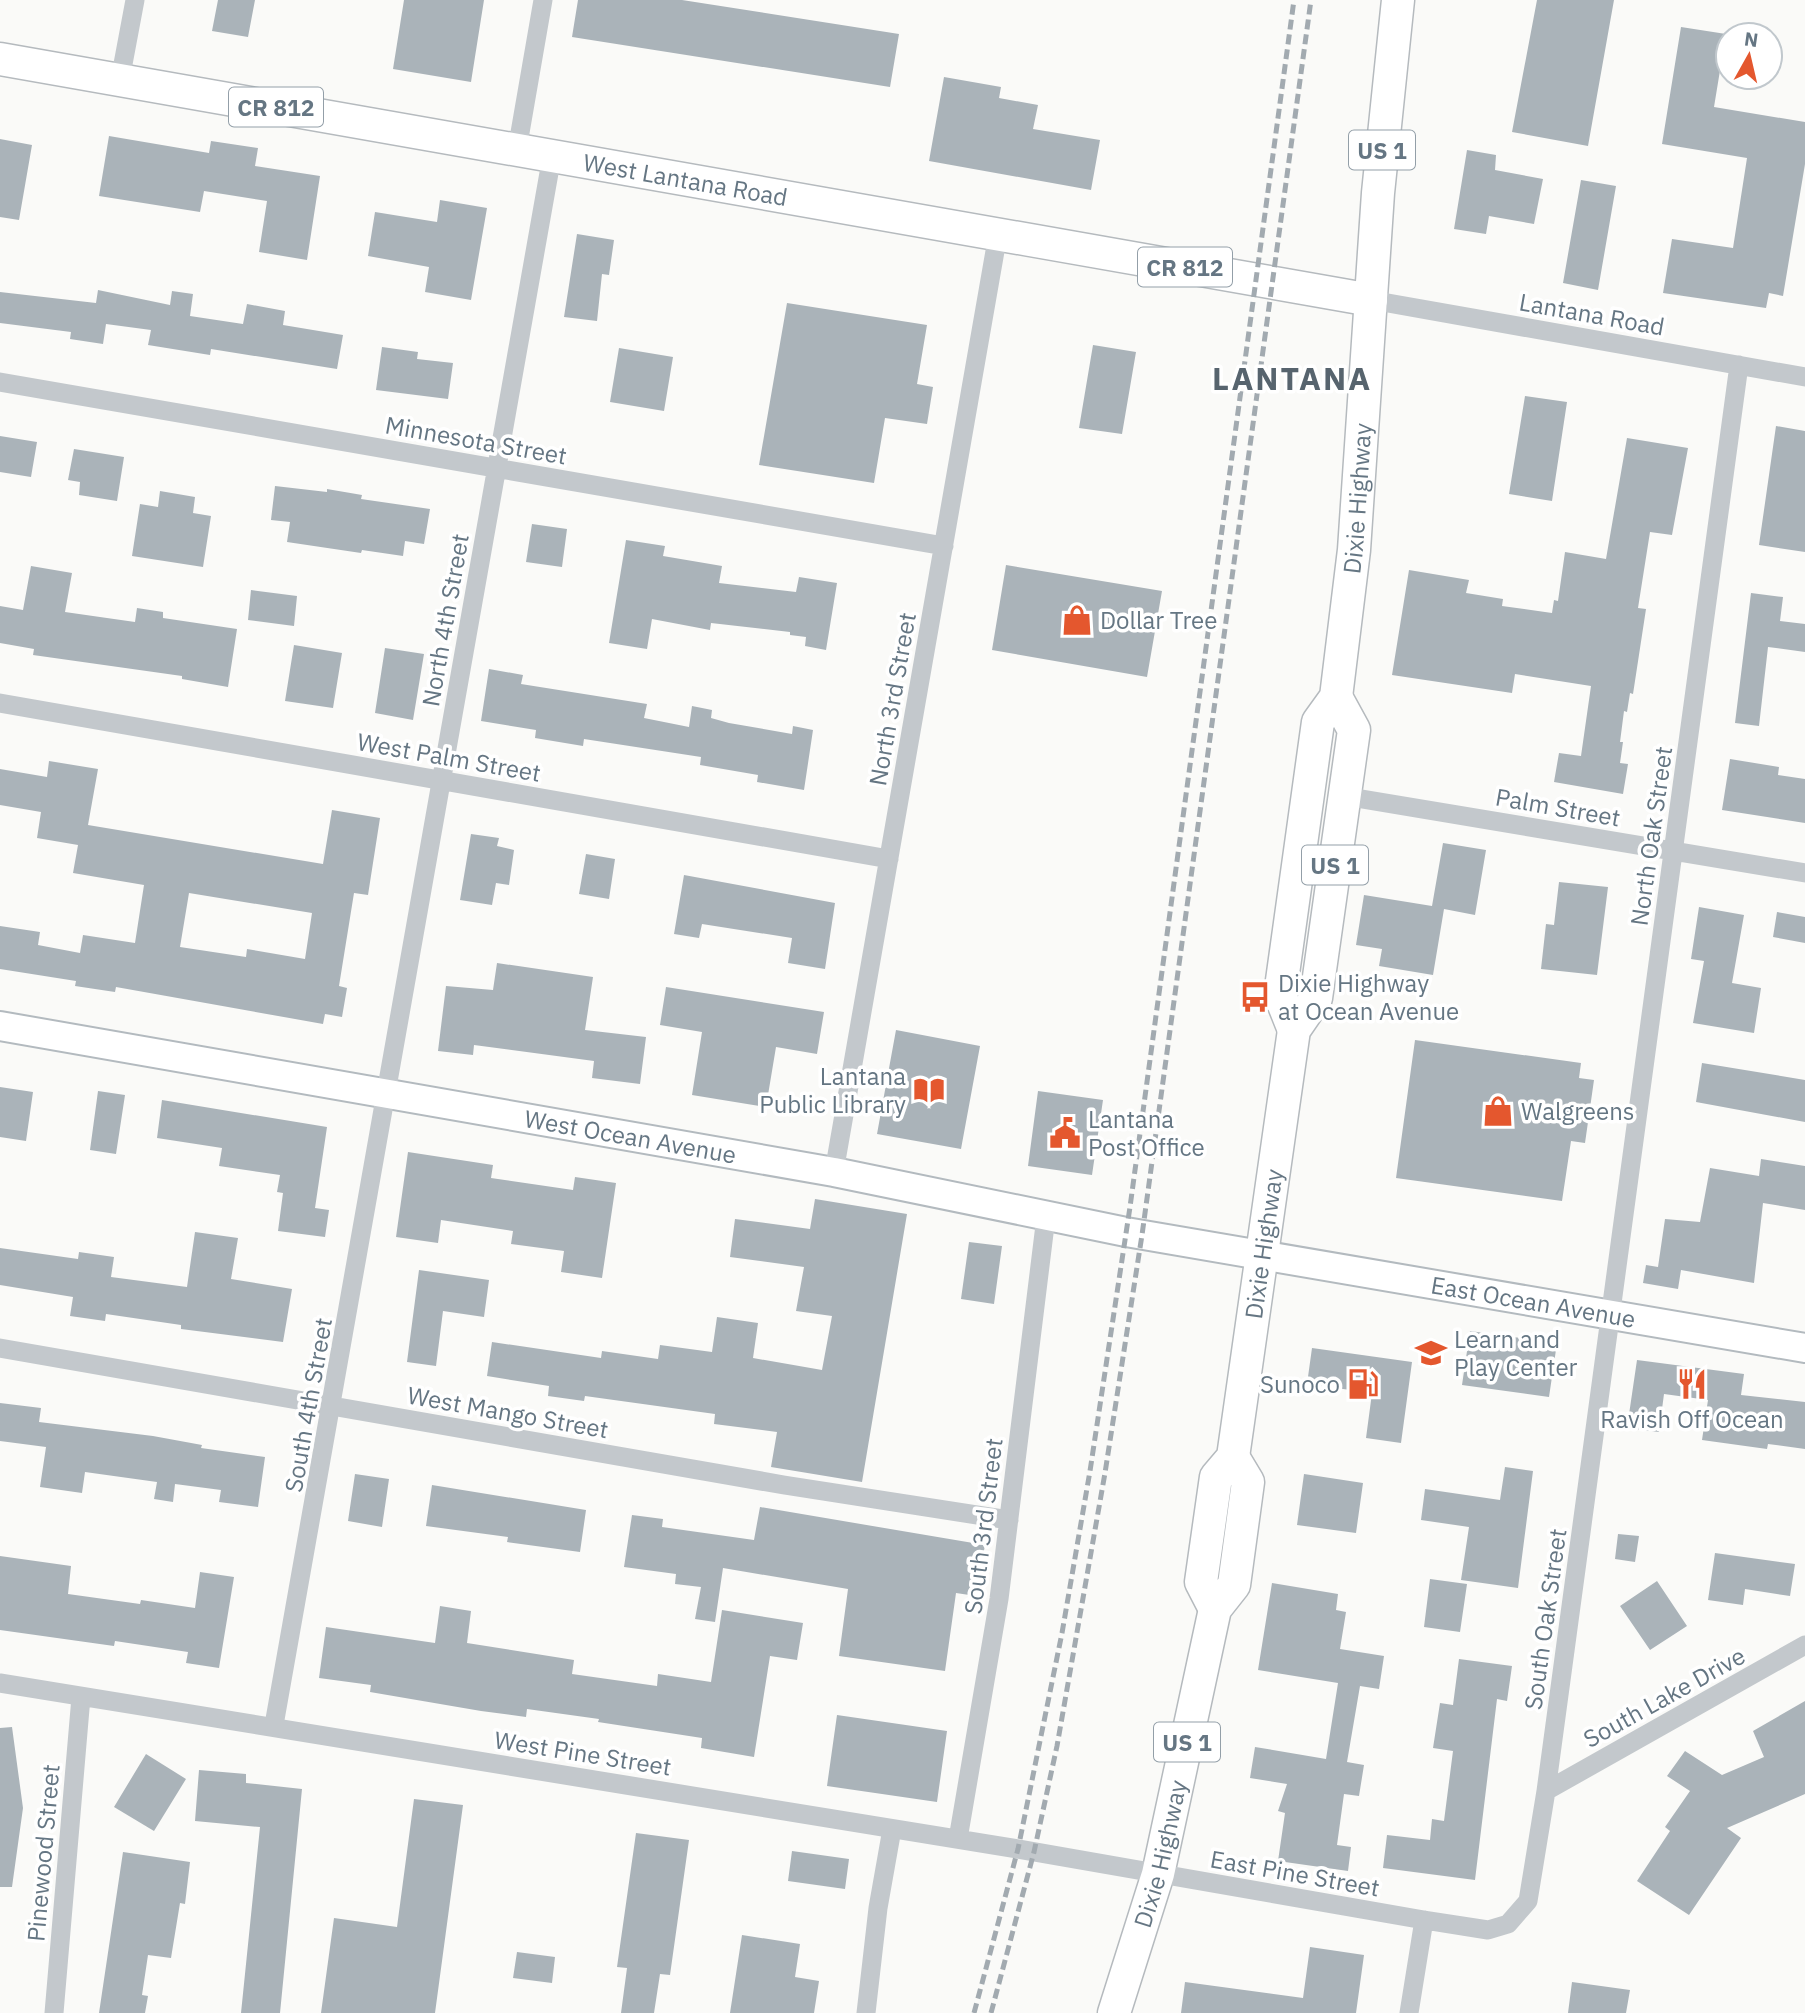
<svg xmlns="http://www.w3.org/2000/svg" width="1805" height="2013" viewBox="0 0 1805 2013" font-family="'IBM Plex Sans',sans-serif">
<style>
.building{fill:#aab3b9;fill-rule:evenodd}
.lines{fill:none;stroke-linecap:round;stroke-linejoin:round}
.secondary-casing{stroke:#b3babf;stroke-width:32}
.primary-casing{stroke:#b5babe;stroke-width:35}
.street{stroke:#c3c8cc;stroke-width:19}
.secondary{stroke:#fff;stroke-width:28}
.primary{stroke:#fff;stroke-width:32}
.rail{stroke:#a2aab0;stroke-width:5;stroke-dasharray:10 5;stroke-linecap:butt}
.labels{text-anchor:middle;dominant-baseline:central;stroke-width:7;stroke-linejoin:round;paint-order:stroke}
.shield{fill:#fff;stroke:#939fa8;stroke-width:2}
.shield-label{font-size:23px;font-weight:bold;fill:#657683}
.street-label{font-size:24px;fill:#657683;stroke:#fff}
.poi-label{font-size:24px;fill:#657683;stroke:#fff;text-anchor:start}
.district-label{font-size:32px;font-weight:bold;letter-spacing:2px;fill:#57646e;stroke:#fff}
</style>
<rect width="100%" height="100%" fill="#fafaf8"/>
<!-- building -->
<path class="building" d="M218,0H255L248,37L212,31Z
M404,0H484L471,82L393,69Z
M578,0H682L899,34L890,87L572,37Z
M1537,0H1614L1588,146L1512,132Z
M1681,27L1726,34L1714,107L1805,122V164L1783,296L1769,293L1766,308L1663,293L1672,239L1733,248L1747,158L1662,144Z
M944,77L1001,87L999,98L1038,105L1033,129L1100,140L1091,190L929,161Z
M109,136L209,153L211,141L258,148L255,166L320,176L307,260L259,252L267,201L204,191L200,212L99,196Z
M0,139L32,145L19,220L0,217Z
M1467,150L1496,155L1495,170L1543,179L1534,224L1489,216L1486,234L1454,229Z
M1581,180L1616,186L1598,290L1563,283Z
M440,200L487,208L471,300L425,292L429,267L368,256L375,212L437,222Z
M577,234L614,240L609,275L602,274L597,321L564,317Z
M98,290L170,305L172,291L193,294L190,316L243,324L247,304L285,311L283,325L343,335L337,369L211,349L210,355L148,345L151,330L106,324L103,344L70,339L71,332L0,323V292L96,303Z
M787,303L927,325L917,384L933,387L927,424L885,418L874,483L759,465Z
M1093,345L1136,352L1122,434L1079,428Z
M382,347L418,352L417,359L453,363L448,399L376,390Z
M619,348L673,357L664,411L610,402Z
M1525,396L1567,402L1552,501L1509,494Z
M1776,426L1805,431V552L1759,545Z
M0,436L37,442L31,477L0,472Z
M1627,438L1688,448L1672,535L1650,532L1638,608L1646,609L1633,694L1630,693L1627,712L1624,711L1620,742H1623L1620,763L1628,764L1623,794L1554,782L1559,753L1581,756L1591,686L1515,674L1512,693L1392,675L1409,570L1469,580L1466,593L1503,599L1502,606L1552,613L1554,600L1558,601L1565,552L1606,559Z
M74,449L124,457L117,501L79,495L80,482L68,480Z
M275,486L327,492V489L362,495L361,499L430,509L424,544L405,541L403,556L362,550L361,553L287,542L290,522L271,520Z
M160,491L195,497L193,513L211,516L203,567L132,556L140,504L158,507Z
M532,524L567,529L562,567L526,562Z
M626,540L665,546L663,556L722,566L719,583L796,592L799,577L837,583L826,650L805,646L806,637L790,635V632L711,623L710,630L652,619L647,649L609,643Z
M1006,565L1162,591L1147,677L992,650Z
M31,566L72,573L65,612L135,622L137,608L163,612V618L237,629L228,687L182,679V676L33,655L34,649L0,643V606L23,610Z
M251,590L297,596L294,626L248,620Z
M1751,593L1783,597L1780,621L1805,624V652L1768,647L1759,726L1735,723Z
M294,645L342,653L333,708L285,701Z
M385,648L424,654L413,720L375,713Z
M489,669L523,675L521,684L647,704L644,718L689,727L692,706L712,710L711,718L729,723L792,734L793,726L813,730L804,790L757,782L758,775L700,765L701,757L584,739L583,746L535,738L536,730L481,721Z
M1730,759L1779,767L1778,775L1805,779V823L1722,810Z
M49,761L98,769L88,825L323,864L332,810L380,818L368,895L354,893L339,986L347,988L342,1017L325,1014L323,1024L116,987L115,992L75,986L76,981L0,969V926L40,932L38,945L80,953L83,935L135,943L144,885L73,873L78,845L37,838L41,812L0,805V769L47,777ZM189,893L312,913L305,959L247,949L246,957L180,947Z
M471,834L499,838L497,846L514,850L509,885L496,883L492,905L460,900Z
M1443,843L1486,850L1475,915L1444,909L1433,975L1379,966L1382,949L1356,945L1364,895L1432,906Z
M586,854L615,859L609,899L579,894Z
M684,875L835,903L825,969L788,963L792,938L702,924L699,938L674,934Z
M1559,882L1608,887L1597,975L1541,969L1546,924L1554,925Z
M1699,907L1744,915L1732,983L1761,988L1754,1033L1693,1023L1704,961L1691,959Z
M1777,912L1805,917V943L1773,937Z
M497,963L593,977L585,1030L646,1037L640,1084L592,1078L594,1061L474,1045L473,1055L438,1051L446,986L493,990Z
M666,987L824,1012L817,1054L776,1047L766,1107L692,1095L702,1032L660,1025Z
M896,1030L980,1046L961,1149L877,1134Z
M1415,1040L1581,1063L1579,1078L1594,1080L1585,1143L1571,1141L1562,1201L1396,1178Z
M1702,1063L1805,1080V1122L1696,1102Z
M0,1087L33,1092L26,1141L0,1137Z
M98,1091L125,1095L116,1154L90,1150Z
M1038,1091L1103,1100L1092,1175L1028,1166Z
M162,1100L327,1127L315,1208L329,1210L325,1237L278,1231L283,1193L277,1192L280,1175L219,1166L222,1148L157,1138Z
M408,1152L493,1165L491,1178L573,1190L575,1177L616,1183L602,1278L561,1272L564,1251L511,1244L513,1231L441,1220L438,1243L396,1237Z
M1761,1159L1805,1166V1210L1763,1203L1754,1283L1681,1270L1678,1289L1643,1283L1646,1265L1658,1267L1665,1219L1700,1222L1710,1168L1759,1176Z
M815,1199L907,1214L862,1482L771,1467L777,1432L714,1424L715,1414L585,1396L584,1401L548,1396L549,1386L487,1376L492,1342L601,1358L602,1351L658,1359L660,1345L712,1352L717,1317L758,1323L753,1358L822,1370L832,1316L796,1311L804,1267L730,1257L735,1219L810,1229Z
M195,1232L238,1238L231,1279L292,1289L283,1342L181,1329V1325L106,1314L105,1321L70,1316L73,1297L0,1285V1248L78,1259L79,1252L114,1257L111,1277L187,1287Z
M969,1242L1002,1246L994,1304L961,1299Z
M419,1270L489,1280L484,1317L443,1311L436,1366L407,1362Z
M1470,1331L1557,1343L1549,1397L1462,1385Z
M1312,1348L1412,1362L1401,1443L1366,1438L1372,1393L1307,1384Z
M1637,1360L1744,1374L1741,1395L1805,1402V1449L1768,1444L1767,1449L1702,1440L1708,1400L1664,1394L1659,1432L1627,1428Z
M0,1403L41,1408L39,1422L153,1436L202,1445L201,1448L265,1457L258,1507L219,1502L221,1490L175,1484L173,1502L154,1499L157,1482L85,1472L82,1493L40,1487L46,1447L0,1441Z
M1505,1467L1533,1471L1518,1588L1461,1580L1469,1527L1421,1520L1425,1489L1500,1500Z
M355,1474L389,1479L382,1527L348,1521Z
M1304,1474L1363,1483L1356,1533L1297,1525Z
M432,1485L586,1510L580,1552L507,1542L508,1537L426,1526Z
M760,1507L985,1545L976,1596L956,1593L945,1671L839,1656L848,1589L723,1568L715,1622L695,1619L701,1587L675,1584L676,1574L624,1567L632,1515L663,1519L662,1527L754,1540Z
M1618,1534L1639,1536L1635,1562L1615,1559Z
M1715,1553L1795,1564L1790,1596L1745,1589L1743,1605L1708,1600Z
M0,1556L71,1566L68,1594L140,1604L141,1600L195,1608L200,1572L234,1577L219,1668L186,1663L188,1652L115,1641L114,1646L0,1630Z
M1430,1579L1467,1584L1460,1632L1424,1627Z
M1657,1581L1687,1626L1650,1650L1620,1606Z
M1272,1583L1338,1594L1336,1610L1346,1612L1340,1649L1384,1656L1379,1689L1360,1686L1347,1762L1364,1765L1359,1796L1344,1794L1337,1845L1351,1847L1348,1871L1278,1861L1285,1813L1278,1811L1287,1784L1250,1778L1255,1747L1326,1759L1338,1683L1258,1670Z
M440,1606L471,1611L467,1643L574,1660L572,1674L657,1686L658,1674L711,1682L722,1610L803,1623L797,1660L770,1656L754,1757L701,1748L702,1738L598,1722L599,1719L527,1709L526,1717L481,1711L370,1692L371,1685L319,1678L326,1627L435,1643Z
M1459,1659L1512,1666L1507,1701L1497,1699L1475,1880L1383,1868L1387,1835L1430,1840L1432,1819L1444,1821L1453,1751L1433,1748L1440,1703L1453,1705Z
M1805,1701V1794L1727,1828L1741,1838L1689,1915L1637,1881L1670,1831L1665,1827L1690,1791L1667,1776L1685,1751L1722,1775L1764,1757L1753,1731Z
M837,1715L947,1731L937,1802L827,1786Z
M12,1727L23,1808L12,1887H0V1728Z
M146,1754L186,1779L154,1831L114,1807Z
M199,1770L246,1774V1783L302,1789L280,2013H241L260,1827L195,1821Z
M414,1799L463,1805L435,2013H321L334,1918L397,1927Z
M636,1833L689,1840L670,1975L660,1974L654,2013H621L627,1968L617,1967Z
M792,1851L849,1859L845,1889L788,1881Z
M123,1852L190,1862L185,1904L180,1903L171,1958L148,1955L142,1995L148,1996L145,2013H99Z
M742,1935L800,1944L795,1977L819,1981L814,2013H730Z
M1310,1947L1364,1955L1356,2013H1181L1185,1982L1303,1998Z
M517,1952L555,1957L552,1983L513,1978Z
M1572,1982L1630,1990L1626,2013H1568Z"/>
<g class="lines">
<defs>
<g id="secondary">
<path id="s1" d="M0,1026L834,1172L1126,1232L1805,1348"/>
</g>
<g id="primary">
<path id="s2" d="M0,59L1371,300"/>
<path id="s3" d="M1294,1030L1280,995L1318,722L1336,697L1354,550L1378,193L1398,0"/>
<path id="s4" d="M1215,1609L1201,1582L1216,1477L1233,1457L1294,1030L1316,998L1354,730L1336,697"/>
<path id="s5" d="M1114,2013L1158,1874L1215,1609L1234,1585L1248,1482L1233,1457"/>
</g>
</defs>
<!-- secondary casing -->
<use href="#secondary" class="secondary-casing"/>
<!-- primary casing -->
<use href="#primary" class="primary-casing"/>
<!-- street -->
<path class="street" d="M120,80L135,0
M517,150L543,0
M1371,300L1805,377
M0,382L944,546
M0,703L889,859
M1344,796L1805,873
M834,1172L998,234
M0,1348L784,1485L1009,1520
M0,1683L1018,1849L1424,1920L1488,1930L1508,1924L1528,1901L1546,1791L1739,365
M274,1725L552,156
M1546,1791L1805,1645
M958,1839L999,1599L1046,1217
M54,2013L81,1697
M866,2013L878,1908L892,1829
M1409,2013L1424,1920"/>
<!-- secondary -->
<use href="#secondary" class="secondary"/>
<!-- primary -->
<use href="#primary" class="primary"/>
<!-- rail -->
<path class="rail" d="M974,2013L1018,1849L1062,1633L1090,1471L1130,1207L1294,0
M991,2013L1034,1852L1057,1746L1105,1473L1142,1235L1311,0"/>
</g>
<!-- icons -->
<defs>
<symbol id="shop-bare" viewBox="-9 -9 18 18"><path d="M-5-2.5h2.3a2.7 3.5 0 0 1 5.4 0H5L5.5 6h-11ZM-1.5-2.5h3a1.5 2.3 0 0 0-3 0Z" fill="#e4572e" stroke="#fff" stroke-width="2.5" paint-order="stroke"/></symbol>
<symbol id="bus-bare" viewBox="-9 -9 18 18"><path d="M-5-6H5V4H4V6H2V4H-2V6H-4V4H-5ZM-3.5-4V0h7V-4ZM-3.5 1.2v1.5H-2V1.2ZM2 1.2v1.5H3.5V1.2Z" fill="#e4572e" stroke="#fff" stroke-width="2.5" paint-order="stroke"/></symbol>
<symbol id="library-bare" viewBox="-9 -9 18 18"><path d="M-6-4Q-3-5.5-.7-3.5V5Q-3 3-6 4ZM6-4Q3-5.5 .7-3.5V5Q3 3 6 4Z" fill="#e4572e" stroke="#fff" stroke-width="2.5" paint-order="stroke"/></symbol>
<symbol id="civic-bare" viewBox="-9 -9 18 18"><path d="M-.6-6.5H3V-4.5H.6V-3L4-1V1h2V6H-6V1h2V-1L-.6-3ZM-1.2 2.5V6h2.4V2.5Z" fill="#e4572e" stroke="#fff" stroke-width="2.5" paint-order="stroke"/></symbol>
<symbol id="school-bare" viewBox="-9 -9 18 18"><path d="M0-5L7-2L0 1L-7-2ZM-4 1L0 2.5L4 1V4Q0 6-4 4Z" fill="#e4572e" stroke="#fff" stroke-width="2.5" paint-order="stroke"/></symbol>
<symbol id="fuel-bare" viewBox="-9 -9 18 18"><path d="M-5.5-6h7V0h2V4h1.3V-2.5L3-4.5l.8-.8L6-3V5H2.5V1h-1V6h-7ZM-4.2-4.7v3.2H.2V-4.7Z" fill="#e4572e" stroke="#fff" stroke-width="2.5" paint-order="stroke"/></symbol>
<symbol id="restaurant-bare" viewBox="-9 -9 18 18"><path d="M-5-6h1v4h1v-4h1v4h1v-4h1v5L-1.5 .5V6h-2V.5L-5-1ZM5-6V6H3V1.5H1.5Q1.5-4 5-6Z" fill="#e4572e" stroke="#fff" stroke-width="2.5" paint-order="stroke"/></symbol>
</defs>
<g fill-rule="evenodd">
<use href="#shop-bare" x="1055" y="598" width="44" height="44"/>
<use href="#bus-bare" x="1233" y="975" width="44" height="44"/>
<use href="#library-bare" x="907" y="1068" width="44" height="44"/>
<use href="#shop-bare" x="1476" y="1089" width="44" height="44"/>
<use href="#civic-bare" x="1043" y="1111" width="44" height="44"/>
<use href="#school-bare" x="1409" y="1331" width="44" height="44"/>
<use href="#fuel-bare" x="1341" y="1362" width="44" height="44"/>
<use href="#restaurant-bare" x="1670" y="1362" width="44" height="44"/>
</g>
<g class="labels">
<!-- shield labels -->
<g class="shield">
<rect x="229" y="87.5" width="94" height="39" rx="5"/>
<rect x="1349" y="130.5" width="66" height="39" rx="5"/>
<rect x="1138" y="247.5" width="94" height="39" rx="5"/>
<rect x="1302" y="845.5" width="66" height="39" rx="5"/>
<rect x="1154" y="1722.5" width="66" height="39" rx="5"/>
</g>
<g class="shield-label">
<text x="276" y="107">CR 812</text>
<text x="1382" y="150">US 1</text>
<text x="1185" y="267">CR 812</text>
<text x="1335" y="865">US 1</text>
<text x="1187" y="1742">US 1</text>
</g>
<!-- street labels -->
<g class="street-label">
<text stroke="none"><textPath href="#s2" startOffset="696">West Lantana Road</textPath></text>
<text transform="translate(1592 314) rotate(10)">Lantana Road</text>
<text transform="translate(476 440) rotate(10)">Minnesota Street</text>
<text stroke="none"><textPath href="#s3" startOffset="544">Dixie Highway</textPath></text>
<text transform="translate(445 620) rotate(-80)">North 4th Street</text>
<text transform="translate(892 699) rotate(-80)">North 3rd Street</text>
<text transform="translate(449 757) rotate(10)">West Palm Street</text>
<text transform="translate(1558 807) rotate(10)">Palm Street</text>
<text transform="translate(1651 836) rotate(-82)">North Oak Street</text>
<text stroke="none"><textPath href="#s1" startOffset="640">West Ocean Avenue</textPath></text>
<text stroke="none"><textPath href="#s4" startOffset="378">Dixie Highway</textPath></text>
<text stroke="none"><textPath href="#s1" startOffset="1558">East Ocean Avenue</textPath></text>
<text transform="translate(308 1405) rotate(-80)">South 4th Street</text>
<text transform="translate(508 1412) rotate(10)">West Mango Street</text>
<text transform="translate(983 1526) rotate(-83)">South 3rd Street</text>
<text transform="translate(1545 1619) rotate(-82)">South Oak Street</text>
<text transform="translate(1664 1697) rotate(-29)">South Lake Drive</text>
<text transform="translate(583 1753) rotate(9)">West Pine Street</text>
<text transform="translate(43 1853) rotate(-85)">Pinewood Street</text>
<text stroke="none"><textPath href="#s5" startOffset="166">Dixie Highway</textPath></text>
<text transform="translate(1295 1873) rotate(10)">East Pine Street</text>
</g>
<!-- poi labels -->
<g class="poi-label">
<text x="1100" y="620">Dollar Tree</text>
<text x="1278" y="983">Dixie Highway<tspan x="1278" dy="28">at Ocean Avenue</tspan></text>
<text x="906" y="1076" text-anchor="end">Lantana<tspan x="906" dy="28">Public Library</tspan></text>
<text x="1521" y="1111">Walgreens</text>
<text x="1088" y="1119">Lantana<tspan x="1088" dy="28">Post Office</tspan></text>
<text x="1454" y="1339">Learn and<tspan x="1454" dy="28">Play Center</tspan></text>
<text x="1340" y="1384" text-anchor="end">Sunoco</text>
<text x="1692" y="1419" text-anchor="middle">Ravish Off Ocean</text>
</g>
<!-- district labels -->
<g class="district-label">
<text x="1292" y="378">LANTANA</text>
</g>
</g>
<!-- north arrow -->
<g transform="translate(1749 56) rotate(8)"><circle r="33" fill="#ffffff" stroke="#c1c8cd" stroke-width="2"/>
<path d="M0-5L12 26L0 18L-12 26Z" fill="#e4572e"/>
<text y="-10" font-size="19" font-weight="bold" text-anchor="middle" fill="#657683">N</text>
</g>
</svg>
